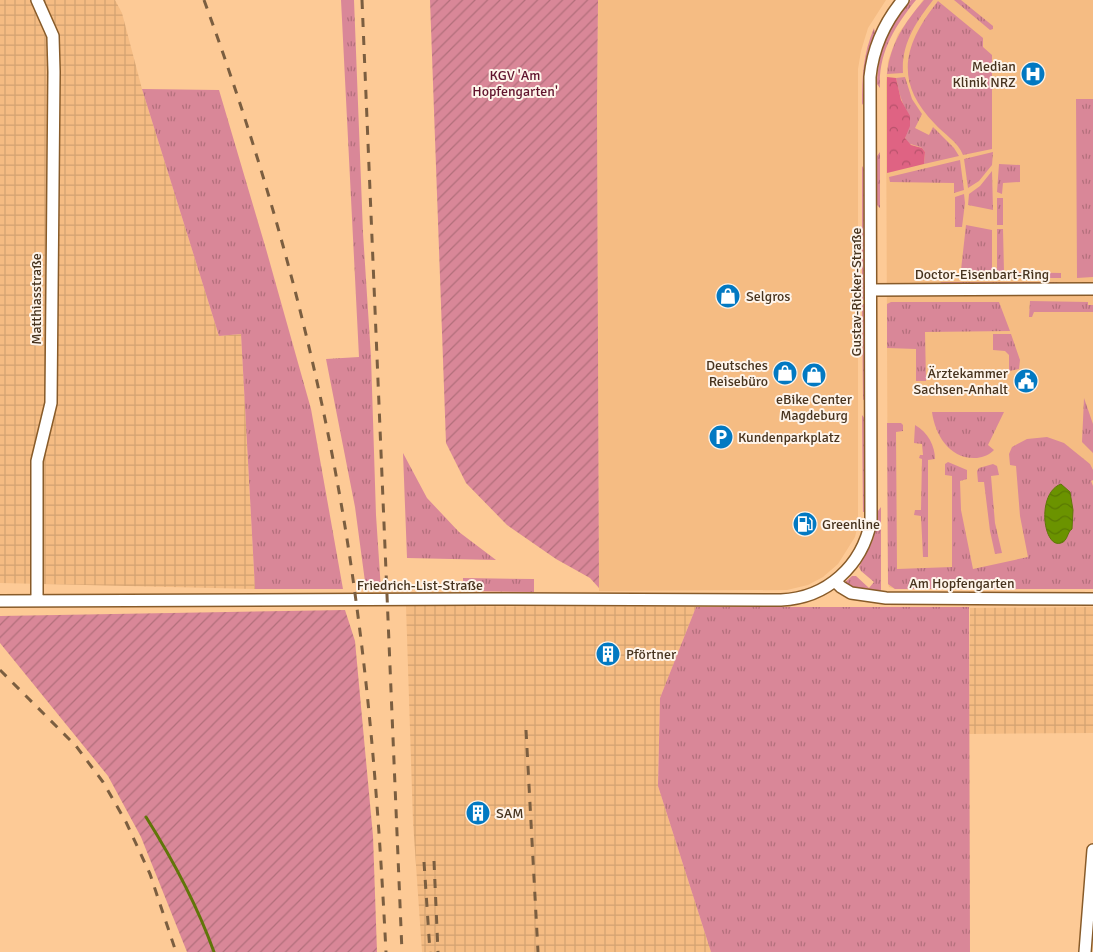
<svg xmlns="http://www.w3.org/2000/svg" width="1093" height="952" viewBox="0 0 1093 952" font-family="Signika,sans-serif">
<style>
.built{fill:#f5bc83}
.industrial{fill:url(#industrial-grid)}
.grass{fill:url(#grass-tufts)}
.forest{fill:url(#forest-crowns)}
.garden{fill:url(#garden-furrows)}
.water{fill:url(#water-waves);stroke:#607609}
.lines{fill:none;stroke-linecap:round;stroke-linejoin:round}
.stream{stroke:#607609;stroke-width:3}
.minor-casing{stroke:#885b29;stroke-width:14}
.minor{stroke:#fff;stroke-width:11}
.rail{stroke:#7b5e40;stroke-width:3;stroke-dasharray:9 9;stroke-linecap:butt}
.labels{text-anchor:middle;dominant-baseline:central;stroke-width:4;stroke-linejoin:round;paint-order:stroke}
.poi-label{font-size:14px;fill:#47331e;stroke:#fef4ea;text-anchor:start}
.park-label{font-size:14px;fill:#61132d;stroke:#fef4ea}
.street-label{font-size:14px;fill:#47331e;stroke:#fef4ea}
</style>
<defs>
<pattern id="industrial-grid" width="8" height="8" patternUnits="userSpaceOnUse" patternTransform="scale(1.25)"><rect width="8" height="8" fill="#f5bc83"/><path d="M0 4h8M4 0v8" fill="none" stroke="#d3a271"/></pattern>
<pattern id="grass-tufts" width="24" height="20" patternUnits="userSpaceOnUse" patternTransform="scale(1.25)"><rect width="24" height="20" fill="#d98798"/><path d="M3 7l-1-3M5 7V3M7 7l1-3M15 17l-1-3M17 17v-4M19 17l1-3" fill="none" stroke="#b26f7b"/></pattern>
<pattern id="forest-crowns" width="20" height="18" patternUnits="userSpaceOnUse" patternTransform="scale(1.25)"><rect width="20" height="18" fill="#df6383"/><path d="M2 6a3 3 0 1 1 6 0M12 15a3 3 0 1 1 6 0" fill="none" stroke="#b7526b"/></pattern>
<pattern id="garden-furrows" width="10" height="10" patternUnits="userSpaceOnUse" patternTransform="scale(1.25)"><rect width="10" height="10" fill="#d98798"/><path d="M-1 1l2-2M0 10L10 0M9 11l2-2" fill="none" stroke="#b26f7b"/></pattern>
<pattern id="water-waves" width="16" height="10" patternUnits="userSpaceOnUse" patternTransform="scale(1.25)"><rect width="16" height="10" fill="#6b9300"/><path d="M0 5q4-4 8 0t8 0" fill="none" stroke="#5a7902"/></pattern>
</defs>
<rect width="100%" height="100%" fill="#fdca96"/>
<!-- built -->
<path class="built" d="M598,0H886L868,28L861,51L858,69V524L855,537L838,564L823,577L808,585L787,590L599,591L597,107Z
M923,0H1093V587L895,589L889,587L888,583L886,83L888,61L898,34Z"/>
<!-- industrial -->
<path class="industrial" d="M0,0H115L122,13L142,89L219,336L241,334L255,589L0,583Z
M406,606L696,607L660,698L658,786L711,952H422L413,822Z
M1093,607V733L969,734L970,608Z"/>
<!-- grass -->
<path class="grass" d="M341,0H354L363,233L371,357L376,515L381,590L366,589L355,507L326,359L359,357Z
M911,0H916C895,26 878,53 880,88L877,84C878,50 890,26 911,0Z
M924,0H933C916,22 901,44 903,73L887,74C890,44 905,22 924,0Z
M954,0H961L993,26V29L990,30Z
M938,1L983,38V47L992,55V149L963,155C958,142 944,134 935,124C893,81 904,44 938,1Z
M874,28L875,33L868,51L865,69L864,102L862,105C862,77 863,54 874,28Z
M905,77L912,99L922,114L915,128L929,135L933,127L954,148L959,156L924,164L925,152L922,148C915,144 905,146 905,135C915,119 907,115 902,101C899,94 898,86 896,78Z
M142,89L219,90L266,249L311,409L343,589H255L241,334L219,336Z
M1076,99H1093V277L1077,278Z
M880,152V208L877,205V156Z
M993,152L992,165L979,181L968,188L964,159Z
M960,160L964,190L954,193V183L890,182L889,177Z
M999,164L1020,165V182L1003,183L1002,194L997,192Z
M862,166L864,169L865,300H862Z
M992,171L993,210L968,205L969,194L980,186Z
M964,194L965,203L962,227H955V197Z
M997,198H1003V225H997Z
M966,225L992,230V279H960Z
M997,229H1003L1004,272L1061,273V278H997Z
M940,282H1059L1056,284H943Z
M1030,301L1088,302V305H1093V312H1034L1032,317H1029Z
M891,302H999L1010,331L925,332L926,381H916V349L887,348V304Z
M862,304H865V399L863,400Z
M993,334H1011L1020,360L1019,369L1009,371V355L1005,351L993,350Z
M1084,398L1093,424V453L1082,442Z
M932,412H1004L988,445L994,450C989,455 984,457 977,458C950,460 935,435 932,412Z
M862,415L865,419L866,512H863Z
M887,423H901L903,425V431L896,432L897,569L952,567V476L945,475V464L948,462L967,470V479L960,481L961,510L973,569L1028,557L1020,516L1016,466L1010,465L1009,454L1012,447L1027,439L1047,437L1064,443L1090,464L1093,470V480L1091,481L1093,486V589H895L888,584Z
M915,425C928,432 935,446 935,459L928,460V557H923L921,516L914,515L915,510H921L922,459L919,458L920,455H923L922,444L914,443Z
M403,453L427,498L459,532L496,560L407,558Z
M993,464L997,466L999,475L991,476L995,523L1002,553L995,554L990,531L984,482H978L977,471L979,468Z
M881,507V594L841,586L852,576H856L869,588L874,582L861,571L859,567L873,540L878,511Z
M463,578L534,579V592L463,591Z
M696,607H969L970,952H711L658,786L660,698Z"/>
<!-- forest -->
<path class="forest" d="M887,77L896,78L901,100L910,116V126L905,138L911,145L922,148L925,152L924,164L887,173Z"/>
<!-- garden -->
<path class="garden" d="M430,0H598L597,107L599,588L590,578L556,559L507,525L466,483L446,443Z
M345,610L355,641L364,739L373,836L377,952H187L141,837L108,776L0,643V616Z"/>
<!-- water -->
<path class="water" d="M1061,484L1070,492L1073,510L1072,529C1067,532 1068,541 1061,543C1043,549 1036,493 1061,484Z"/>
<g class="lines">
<!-- stream -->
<path class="stream" d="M146,817C173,860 197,905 214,952"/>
<defs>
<path id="minor" d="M871,290L1093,289
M835,581L841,587L851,593L886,598L1093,599
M37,600V461L51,403L54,72L53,36L37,0
M0,601L479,599L781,600C827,598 862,566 871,521L870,77C873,47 884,23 903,0
M1085,952L1093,850"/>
</defs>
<!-- minor casing -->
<use href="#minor" class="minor-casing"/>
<!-- minor -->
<use href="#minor" class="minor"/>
<!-- rail -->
<path class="rail" d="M204,0C275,194 329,396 356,601C372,718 380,835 386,952
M362,0L402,952
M0,670L76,746L103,782L126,822L150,874L176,952
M526,730L538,952
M434,861L438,952
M424,862L430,952"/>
</g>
<!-- icons -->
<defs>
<symbol id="hospital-disc" viewBox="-11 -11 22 22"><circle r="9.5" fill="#0279c2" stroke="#fef4ea"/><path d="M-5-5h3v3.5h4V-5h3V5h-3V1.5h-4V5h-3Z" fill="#fff"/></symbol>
<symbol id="shop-disc" viewBox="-11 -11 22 22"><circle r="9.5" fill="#0279c2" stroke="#fef4ea"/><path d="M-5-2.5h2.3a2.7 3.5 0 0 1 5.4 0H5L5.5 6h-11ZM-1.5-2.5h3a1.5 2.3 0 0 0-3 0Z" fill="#fff"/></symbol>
<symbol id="civic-disc" viewBox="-11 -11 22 22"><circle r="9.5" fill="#0279c2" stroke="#fef4ea"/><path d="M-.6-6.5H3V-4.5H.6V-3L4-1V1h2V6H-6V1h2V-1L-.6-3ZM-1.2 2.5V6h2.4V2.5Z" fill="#fff"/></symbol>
<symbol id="parking-disc" viewBox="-11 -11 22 22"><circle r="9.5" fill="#0279c2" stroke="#fef4ea"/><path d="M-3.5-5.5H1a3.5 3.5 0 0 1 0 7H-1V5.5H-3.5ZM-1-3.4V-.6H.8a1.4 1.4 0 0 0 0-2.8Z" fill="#fff"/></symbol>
<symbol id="fuel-disc" viewBox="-11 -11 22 22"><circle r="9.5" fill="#0279c2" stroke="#fef4ea"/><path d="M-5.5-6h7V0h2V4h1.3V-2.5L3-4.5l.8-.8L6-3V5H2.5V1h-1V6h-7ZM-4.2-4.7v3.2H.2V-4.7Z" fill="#fff"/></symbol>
<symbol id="building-disc" viewBox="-11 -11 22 22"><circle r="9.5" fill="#0279c2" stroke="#fef4ea"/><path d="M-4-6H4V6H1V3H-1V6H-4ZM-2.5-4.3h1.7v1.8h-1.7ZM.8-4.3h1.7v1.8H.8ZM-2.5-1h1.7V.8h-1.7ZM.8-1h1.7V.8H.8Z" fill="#fff"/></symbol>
</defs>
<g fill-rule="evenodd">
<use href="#hospital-disc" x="1019" y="60" width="28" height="28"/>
<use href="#shop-disc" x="714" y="282" width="28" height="28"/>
<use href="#shop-disc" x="771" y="359" width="28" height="28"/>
<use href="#shop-disc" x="800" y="361" width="28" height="28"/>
<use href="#civic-disc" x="1012" y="367" width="28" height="28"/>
<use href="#parking-disc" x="707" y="423" width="28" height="28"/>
<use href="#fuel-disc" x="791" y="510" width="28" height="28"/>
<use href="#building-disc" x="594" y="640" width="28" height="28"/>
<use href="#building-disc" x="464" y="799" width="28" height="28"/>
</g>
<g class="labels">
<!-- poi labels -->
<g class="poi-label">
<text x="1016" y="66" text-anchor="end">Median<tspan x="1016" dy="16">Klinik NRZ</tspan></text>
<text x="746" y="296">Selgros</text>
<text x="768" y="365" text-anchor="end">Deutsches<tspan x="768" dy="16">Reisebüro</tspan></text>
<text x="1008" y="373" text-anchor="end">Ärztekammer<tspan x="1008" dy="16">Sachsen-Anhalt</tspan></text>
<text x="814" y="399" text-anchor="middle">eBike Center<tspan x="814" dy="16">Magdeburg</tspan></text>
<text x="738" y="437">Kundenparkplatz</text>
<text x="822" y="524">Greenline</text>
<text x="626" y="654">Pförtner</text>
<text x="496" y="813">SAM</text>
</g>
<!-- park labels -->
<g class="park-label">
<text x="515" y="75">KGV 'Am<tspan x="515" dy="16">Hopfengarten'</tspan></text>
</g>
<!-- street labels -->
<g class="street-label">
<text x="982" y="274">Doctor-Eisenbart-Ring</text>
<text transform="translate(856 292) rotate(-90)">Gustav-Ricker-Straße</text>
<text transform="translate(36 299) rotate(-90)">Matthiasstraße</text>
<text x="962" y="583">Am Hopfengarten</text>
<text x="420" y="585">Friedrich-List-Straße</text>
</g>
</g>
</svg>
